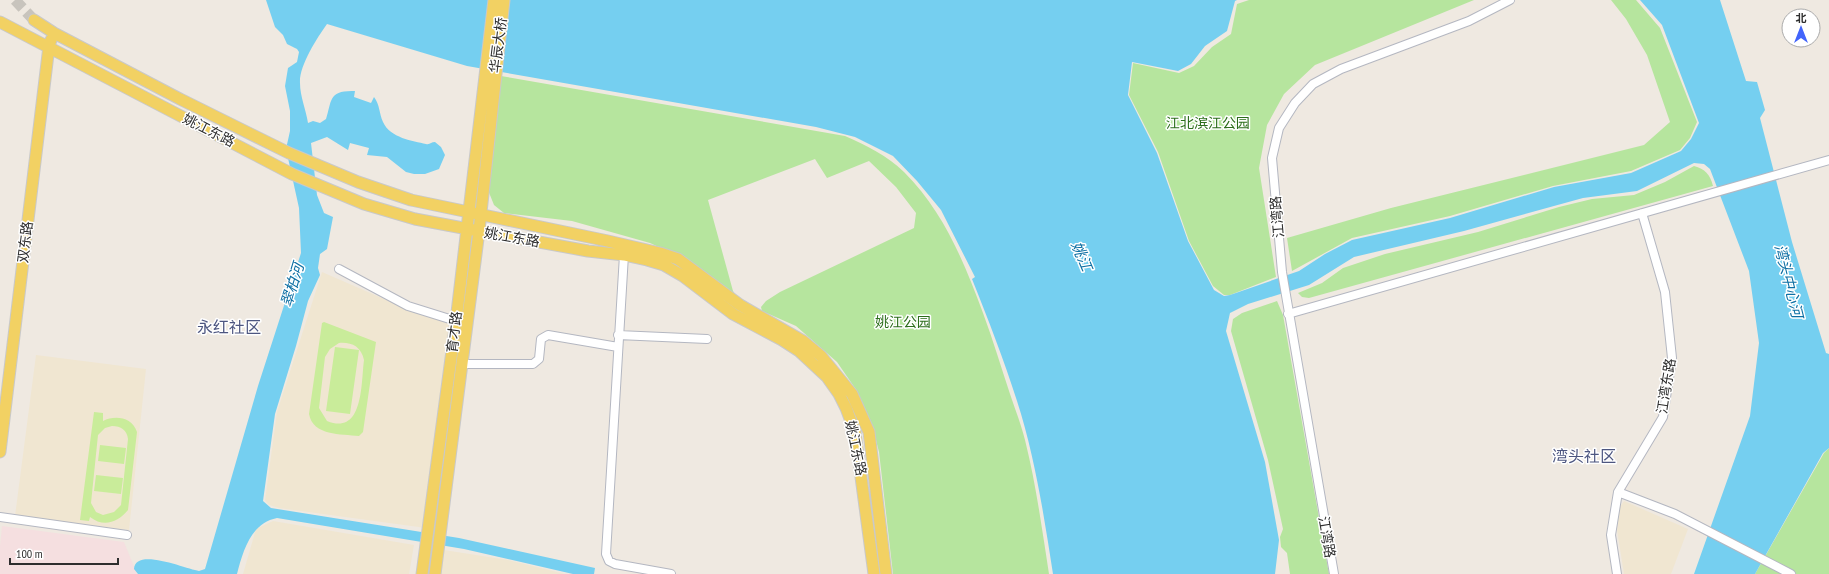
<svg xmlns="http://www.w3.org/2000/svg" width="1829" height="574" viewBox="0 0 1829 574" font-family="'PT Sans Narrow','Noto Sans SC',sans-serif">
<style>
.education{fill:#f0e6d1}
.medical{fill:#f5dfe0}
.green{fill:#b6e59e}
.pitch{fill:#c9ec9a;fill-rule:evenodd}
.water{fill:#75cff0}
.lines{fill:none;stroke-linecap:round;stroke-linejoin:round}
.major-tunnel{stroke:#c8c4bd;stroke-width:11;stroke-dasharray:11 5.5;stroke-linecap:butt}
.minor-casing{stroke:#b4b7c1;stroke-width:10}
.major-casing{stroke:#c9c9c9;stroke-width:13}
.minor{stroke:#fff;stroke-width:8}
.major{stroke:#f2d163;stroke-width:11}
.labels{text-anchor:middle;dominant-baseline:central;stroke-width:3;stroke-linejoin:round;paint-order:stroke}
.street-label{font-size:14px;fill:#2e2e2e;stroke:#fff}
.park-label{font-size:14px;fill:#2c6e1b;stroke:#fff}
.water-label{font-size:15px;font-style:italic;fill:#0d6fa3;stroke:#fff}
.quarter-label{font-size:16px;fill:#4d5680;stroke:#fff}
</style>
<rect width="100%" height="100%" fill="#efe9e1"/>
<!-- education -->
<path class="education" d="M322,272L407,309L453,321L426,528L279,508L269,505L265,500L277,412Z
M36,355L146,369L129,530L15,516Z
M1624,501L1688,529L1671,574H1624L1617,530L1619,508Z
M273,521L414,545L409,574H243L256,529Z
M444,550L508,560L565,574H440Z"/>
<!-- medical -->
<path class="medical" d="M2,526L124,542L137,574H0V546Z"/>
<!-- green -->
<path class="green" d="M1249,0H1474L1315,65L1284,94L1267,125L1259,168L1276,277L1230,295H1224L1213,286L1189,241L1158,152L1129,95L1133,63L1179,73L1194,66L1212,47L1231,34L1237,4Z
M1611,0H1636L1660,28L1697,122L1690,138L1680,150L1631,171L1553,186L1450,216L1352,238L1292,271L1287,238L1391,208L1644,145L1670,122L1647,55L1626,19Z
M501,76L845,136C866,145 888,156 904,172C944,212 964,262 983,313C993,340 1001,367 1010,394C1015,409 1021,424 1025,440C1036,484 1042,529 1049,574H893L879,452L873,428L857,391L837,362L796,326L762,311L761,307L766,301L780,292L914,228L916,213L896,187L869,161L827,178L815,159L708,200L733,291L737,297L685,259L650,243L572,221L504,213L494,205L488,190Z
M1694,166C1705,169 1710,174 1713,186L1309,298L1302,297L1298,293L1322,283L1343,268L1385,254L1478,232L1559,207L1592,199L1634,195L1665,182Z
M1277,301L1283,315L1329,574H1290L1287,553L1281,547L1280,537L1283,529L1268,460L1231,331L1233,319L1242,313Z
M1829,448V574H1755L1824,453Z"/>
<!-- pitch -->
<path class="pitch" d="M324,322L376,342L363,432L359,436C341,434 313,436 309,414L322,323ZM339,343C351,342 361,346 364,360C361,382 364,436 327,421L319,408L325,357L330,349Z
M335,347L359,350L350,414L326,411Z
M94,412L103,413V421C115,415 132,417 137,432L128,510C118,522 104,528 90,517L89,521L80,520ZM112,426C121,426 127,430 128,439L121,505L114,512L103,515L96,512L91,503L98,435L105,428Z
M100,445L126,448L124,464L98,461Z
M96,475L123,478L121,494L94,491Z"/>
<!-- water -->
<path class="water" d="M266,0H1237L1235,1L1227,31L1205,46L1191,64L1178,71L1132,62L1128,95L1157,153L1188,241L1214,290L1224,296L1230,295L1299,271L1325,254L1352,240L1450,218L1554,187L1631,173L1681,151L1691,139L1699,123L1662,25L1640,0H1720L1746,81L1757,82L1765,110L1760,118L1792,242L1826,353L1829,354V448L1823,453L1755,574H1694L1750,416L1759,343L1749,271L1710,169L1704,164L1694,163L1637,191L1583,198L1464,231L1354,257L1309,285L1248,304L1230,313L1226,331L1265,462L1279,540L1275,574H1053C1044,516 1035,457 1017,401C1004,360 988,319 972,279L975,277L941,210L917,181L893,156L855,137L816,127L467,66L327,24C317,38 299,66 300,83C300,96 306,110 308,123L313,121L320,123L326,119C332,101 328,90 355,91L354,97L371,103L374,97C380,105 379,113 383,122C390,138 413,141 426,144C430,145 431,142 435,142L441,147L445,155L439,169L425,174H414L406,172L387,157L367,155L369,148L350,143L348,150L327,137L311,143L317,195L324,213L333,217L327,249L320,254L318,268L320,275L308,301L296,346L275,414L263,501L271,508L459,538L595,568L594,574H573L464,549L277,518C251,523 243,551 237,574H138L134,569C135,547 186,569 199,571L205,569L258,386L301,253L299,208L286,149L290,131V111L285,86L288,68L297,62L299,52L297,49L287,44L283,35L275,27Z"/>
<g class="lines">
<!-- major-tunnel -->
<path class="major-tunnel" d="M15,0L34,20"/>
<defs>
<path id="minor" d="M624,255L606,554L609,561L615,564L671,574
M339,269L408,306L456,321
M1288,314L1829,160
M618,335L707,339
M463,364H533L539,359L541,339L548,335L618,347
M1618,492L1675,514L1791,574
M0,517L127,535
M1334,574L1282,272L1272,158L1279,128L1295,103L1313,84L1341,69L1469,21L1510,0
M1617,574L1611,535L1618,492L1663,417L1672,358L1665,292L1642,213"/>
<path id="major" d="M34,20L54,33L180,99L289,153L358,182L411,200L608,241L660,253L678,259L740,305L803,341L821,356L852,394L869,432L886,574
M0,22L292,174L364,204L415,219L479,231L588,251L624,255L647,260L664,265L683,276L733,314L782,340L799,351L827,377L839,394L846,408L855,432L874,574
M0,452L49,46L51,40
M422,574L456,321L494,0
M435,574L479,231L504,0"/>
</defs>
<!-- minor casing -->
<use href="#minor" class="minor-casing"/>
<!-- major casing -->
<use href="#major" class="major-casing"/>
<!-- minor -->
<use href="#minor" class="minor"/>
<!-- major -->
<use href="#major" class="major"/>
</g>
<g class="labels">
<!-- street labels -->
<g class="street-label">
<text transform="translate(498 45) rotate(-83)">华辰大桥</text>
<text transform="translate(209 130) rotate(27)">姚江东路</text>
<text transform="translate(1277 217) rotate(-95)">江湾路</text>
<text transform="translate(512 237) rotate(10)">姚江东路</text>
<text transform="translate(25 242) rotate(-83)">双东路</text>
<text transform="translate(454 332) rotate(-83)">育才路</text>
<text transform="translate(1666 386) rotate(-81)">江湾东路</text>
<text transform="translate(856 448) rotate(78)">姚江东路</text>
<text transform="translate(1327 537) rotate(80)">江湾路</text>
</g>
<!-- park labels -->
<g class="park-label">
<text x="1208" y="123">江北滨江公园</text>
<text x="903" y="322">姚江公园</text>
</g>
<!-- water labels -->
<g class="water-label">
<text transform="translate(1082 256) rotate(67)">姚江</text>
<text transform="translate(1789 281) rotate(76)">湾头中心河</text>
<text transform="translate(292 285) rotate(-73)">翠柏河</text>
</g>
<!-- quarter labels -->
<g class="quarter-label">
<text x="229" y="327">永红社区</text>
<text x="1584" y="456">湾头社区</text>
</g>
</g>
<!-- north arrow -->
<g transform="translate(1801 28)"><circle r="19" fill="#ffffff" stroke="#ababab"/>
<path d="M0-3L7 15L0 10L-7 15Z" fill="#4264fb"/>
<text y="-6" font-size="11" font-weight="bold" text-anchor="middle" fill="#2e2e2e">北</text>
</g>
<!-- scale -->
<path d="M10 558v6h108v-6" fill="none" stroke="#2e2e2e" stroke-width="2"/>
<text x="16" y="558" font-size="12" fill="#2e2e2e" stroke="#ffffff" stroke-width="3" paint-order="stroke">100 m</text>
</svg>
